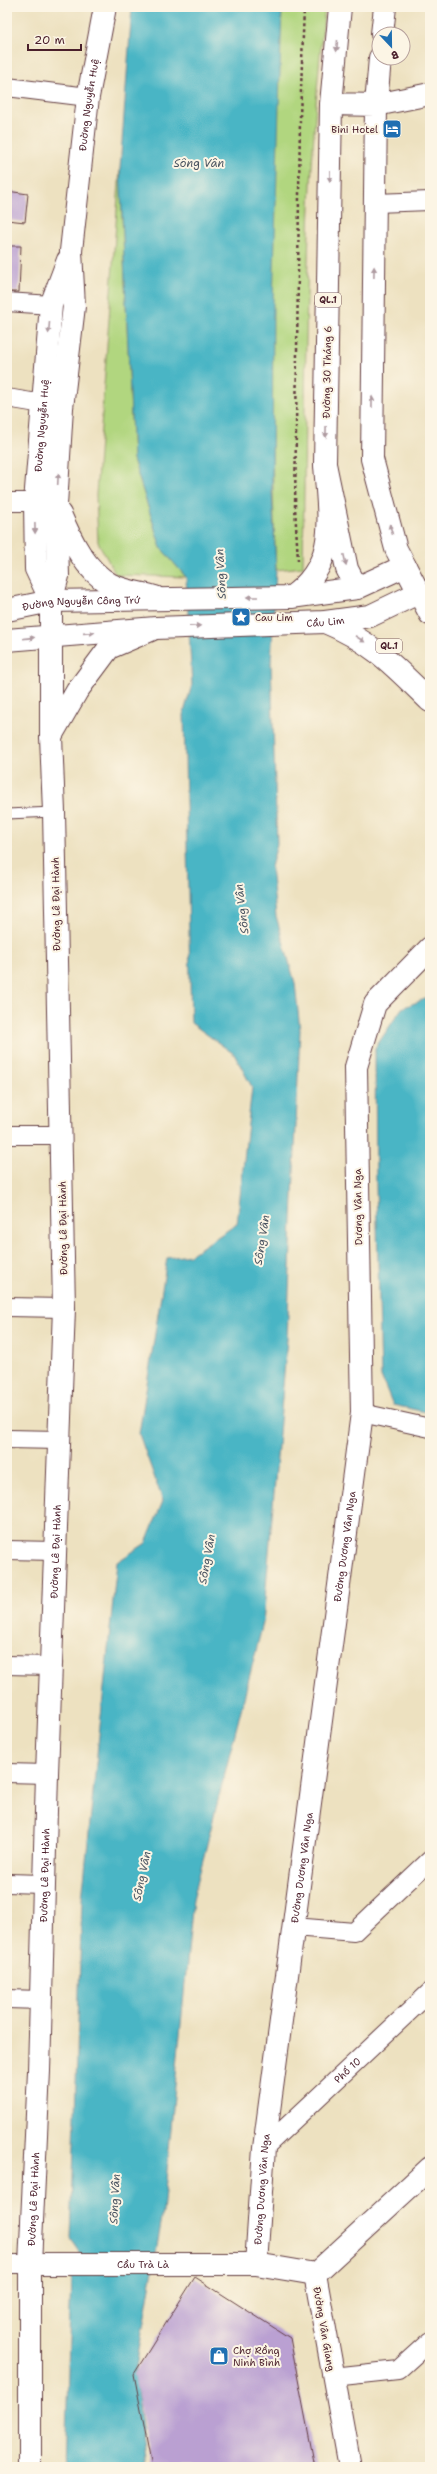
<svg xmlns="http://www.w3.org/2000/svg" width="437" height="2474" viewBox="0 0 437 2474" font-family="'Shantell Sans',sans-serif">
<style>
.green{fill:#b1d67f;stroke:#7e7a55}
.water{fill:#49b5c5;stroke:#4a6a78}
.building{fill:#baa0d2}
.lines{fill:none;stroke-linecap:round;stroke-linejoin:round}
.service-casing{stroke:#623c41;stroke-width:11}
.minor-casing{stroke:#623c41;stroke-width:20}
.tertiary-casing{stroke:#623c41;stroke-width:24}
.secondary-casing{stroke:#623c41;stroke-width:24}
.primary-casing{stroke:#623c41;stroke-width:24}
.trunk-casing{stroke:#623c41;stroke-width:24}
.path{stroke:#623c41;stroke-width:2.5;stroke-dasharray:3 3;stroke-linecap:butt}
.service{stroke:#fff;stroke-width:9}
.minor{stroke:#fff;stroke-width:18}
.tertiary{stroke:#fff;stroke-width:22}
.secondary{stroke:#fff;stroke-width:22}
.primary{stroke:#fff;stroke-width:22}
.trunk{stroke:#fff;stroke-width:22}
.oneway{fill:#ae9aa0}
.labels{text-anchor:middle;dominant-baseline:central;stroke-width:4;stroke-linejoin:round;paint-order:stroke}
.shield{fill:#fcf5e5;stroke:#7f5f63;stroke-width:1}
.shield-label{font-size:9px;font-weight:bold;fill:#4a1f2b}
.street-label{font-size:10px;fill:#4a1f2b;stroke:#fcf5e5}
.poi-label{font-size:10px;fill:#4a1f2b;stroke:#fcf5e5;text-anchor:start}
.water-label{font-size:11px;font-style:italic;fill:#4a5461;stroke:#fcf5e5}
</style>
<rect width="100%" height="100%" fill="#fcf5e5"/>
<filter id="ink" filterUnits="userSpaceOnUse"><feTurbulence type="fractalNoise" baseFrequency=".025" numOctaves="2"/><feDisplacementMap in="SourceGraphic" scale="8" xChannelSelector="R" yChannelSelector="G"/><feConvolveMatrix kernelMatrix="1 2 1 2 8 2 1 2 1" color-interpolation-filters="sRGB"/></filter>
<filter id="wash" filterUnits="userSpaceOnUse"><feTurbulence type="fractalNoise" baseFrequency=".012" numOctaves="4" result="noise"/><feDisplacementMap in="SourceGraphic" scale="16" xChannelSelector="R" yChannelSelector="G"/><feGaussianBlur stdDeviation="0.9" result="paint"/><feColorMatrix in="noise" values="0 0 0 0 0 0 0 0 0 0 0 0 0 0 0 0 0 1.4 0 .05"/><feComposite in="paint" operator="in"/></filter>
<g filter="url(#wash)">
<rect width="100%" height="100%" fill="#ede1c0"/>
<!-- green -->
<path class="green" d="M282,7H325C304,192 306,380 303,567L276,570C267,383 273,194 282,7Z
M120,169L133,459L161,548L186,577L116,575L98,542L96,495Z"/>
<!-- water -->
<path class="water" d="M132,7H282L273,303L272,490L276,570L271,663L277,844L271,867L276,916L295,983L300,1030L287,1339L263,1623L193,1899L163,2212L135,2373L147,2467H65L71,2276L81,2267L80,2252L71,2239L82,1899L117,1562L146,1543L163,1501L139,1434L167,1258L190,1255L237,1224L252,1087L234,1054L191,1023L184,712L192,685L186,577L161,548L133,459L120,169Z
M430,997V1413L393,1405L381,1376L376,1186L375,1048L402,1008Z"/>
<g id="blocks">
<!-- building -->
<path class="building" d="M7,191L28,194L25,222L7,220Z
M7,246H21L19,292H7Z
M195,2277L290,2338L315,2467H152L134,2374Z"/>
</g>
</g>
<g filter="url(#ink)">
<use href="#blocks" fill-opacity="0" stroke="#623c41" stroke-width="1"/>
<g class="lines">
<defs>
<path id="service" d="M7,814L54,812"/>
<g id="minor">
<path d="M7,87L88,97"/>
<path d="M375,203L430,201"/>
<path d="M7,302L51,305"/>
<path d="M7,398L55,406"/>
<path d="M7,502H35"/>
<path d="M7,1135H61"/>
<path d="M7,1307L64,1308"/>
<path d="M362,1413L430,1428"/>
<path d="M7,1439L60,1440"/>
<path d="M7,1550L55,1551"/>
<path d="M7,1665L51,1666"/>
<path d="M7,1773L47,1774"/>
<path d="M7,1883L44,1884"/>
<path d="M294,1927L354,1932L430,1860"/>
<path d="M7,1999L41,2000"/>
<path id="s1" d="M264,2148L430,1992"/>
<path d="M7,2264H30"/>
<path d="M333,2377L398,2370L430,2341"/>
</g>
<g id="tertiary">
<path d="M376,105L430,94"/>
<path id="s2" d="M315,2274L256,2264L264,2148L362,1413L356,1067L375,1004L430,948"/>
<path d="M350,2467L315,2274L430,2168"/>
</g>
<g id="secondary">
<path d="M60,514C71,540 85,570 110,584C123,591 141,593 155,597"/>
<path id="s3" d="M51,601L36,569L35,502L51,305L68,260"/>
<path d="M51,736L77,691L109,648L151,630"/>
<path id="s4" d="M30,2264H256"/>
<path id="s5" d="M30,2467V2264L39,2071L47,1774L64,1308L54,812L51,736V601L58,576L56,505L62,408L74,306L71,251L88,97L105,7"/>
</g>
<path id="primary" d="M340,7L331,104L325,464L347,569L357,588
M382,34L385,7
M380,58L376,105L372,459L396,549L405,566
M331,104L376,105"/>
<g id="trunk">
<path d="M291,597C340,563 328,515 325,464"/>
<path id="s6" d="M7,610L51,601L291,597L357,588L405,566L430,614"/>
<path d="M325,622C373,642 394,666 430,701"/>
<path id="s7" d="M7,640L156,628L325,622L370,616L418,593"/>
</g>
</defs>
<!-- service casing -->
<use href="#service" class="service-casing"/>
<!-- minor casing -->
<use href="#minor" class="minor-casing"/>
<!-- tertiary casing -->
<use href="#tertiary" class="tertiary-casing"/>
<!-- secondary casing -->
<use href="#secondary" class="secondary-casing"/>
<!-- primary casing -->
<use href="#primary" class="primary-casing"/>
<!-- trunk casing -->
<use href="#trunk" class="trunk-casing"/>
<!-- path -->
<path class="path" d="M298,561L295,507L300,118L304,7"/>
<!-- service -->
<use href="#service" class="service"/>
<!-- minor -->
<use href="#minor" class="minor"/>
<!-- tertiary -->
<use href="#tertiary" class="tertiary"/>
<!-- secondary -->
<use href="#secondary" class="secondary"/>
<!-- primary -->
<use href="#primary" class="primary"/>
<!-- trunk -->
<use href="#trunk" class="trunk"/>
</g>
<!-- one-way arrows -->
<defs><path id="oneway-solid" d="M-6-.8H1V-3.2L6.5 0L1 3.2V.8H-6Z"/></defs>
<g class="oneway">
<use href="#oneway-solid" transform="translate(337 46) rotate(95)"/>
<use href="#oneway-solid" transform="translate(330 176) rotate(91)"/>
<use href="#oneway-solid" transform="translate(374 272) rotate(-89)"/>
<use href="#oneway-solid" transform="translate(49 328) rotate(95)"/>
<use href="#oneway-solid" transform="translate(372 402) rotate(-89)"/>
<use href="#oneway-solid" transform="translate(326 432) rotate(91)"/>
<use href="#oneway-solid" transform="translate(58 479) rotate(-87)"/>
<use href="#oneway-solid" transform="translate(35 528) rotate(89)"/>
<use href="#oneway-solid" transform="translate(391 529) rotate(-105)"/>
<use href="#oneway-solid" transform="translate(345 560) rotate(78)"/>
<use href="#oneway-solid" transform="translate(252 597) rotate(180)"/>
<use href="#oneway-solid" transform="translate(195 626) rotate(-2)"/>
<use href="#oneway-solid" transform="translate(89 633) rotate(-4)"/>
<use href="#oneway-solid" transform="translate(29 638) rotate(-6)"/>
<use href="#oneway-solid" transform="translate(360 639) rotate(33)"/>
</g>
</g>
<!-- icons -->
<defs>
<symbol id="hotel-square" viewBox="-11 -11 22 22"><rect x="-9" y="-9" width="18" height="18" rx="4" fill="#1f6fb2" stroke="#fcf5e5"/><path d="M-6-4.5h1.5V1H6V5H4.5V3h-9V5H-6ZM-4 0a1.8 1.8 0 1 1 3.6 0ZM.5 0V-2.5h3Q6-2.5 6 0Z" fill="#fff"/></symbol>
<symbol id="sight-square" viewBox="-11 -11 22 22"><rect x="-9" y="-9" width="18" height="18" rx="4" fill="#1f6fb2" stroke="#fcf5e5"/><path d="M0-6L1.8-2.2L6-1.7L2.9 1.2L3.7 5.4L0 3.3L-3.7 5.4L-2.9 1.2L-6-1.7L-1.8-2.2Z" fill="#fff"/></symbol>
<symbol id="shop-square" viewBox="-11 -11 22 22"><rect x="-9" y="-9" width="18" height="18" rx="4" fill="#1f6fb2" stroke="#fcf5e5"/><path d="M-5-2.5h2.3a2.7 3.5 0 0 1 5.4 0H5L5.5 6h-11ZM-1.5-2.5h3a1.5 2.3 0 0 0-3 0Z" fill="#fff"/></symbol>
</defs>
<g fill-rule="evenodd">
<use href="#hotel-square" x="381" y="118" width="22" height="22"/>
<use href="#sight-square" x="230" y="606" width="22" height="22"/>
<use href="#shop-square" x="208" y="2345" width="22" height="22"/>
</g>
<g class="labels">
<!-- shield labels -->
<g class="shield">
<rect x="315" y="293" width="26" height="14" rx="3"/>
<rect x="376" y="639" width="26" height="14" rx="3"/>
</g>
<g class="shield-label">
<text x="328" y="300">QL.1</text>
<text x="389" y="646">QL.1</text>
</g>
<!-- street labels -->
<g class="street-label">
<text stroke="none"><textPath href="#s5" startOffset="2366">Đuờng Nguyễn Huệ</textPath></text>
<text transform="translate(327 372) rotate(-89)">Đường 30 Tháng 6</text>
<text stroke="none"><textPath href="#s3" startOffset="179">Đuờng Nguyễn Huệ</textPath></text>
<text stroke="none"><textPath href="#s6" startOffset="75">Đường Nguyễn Công Trứ</textPath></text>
<text stroke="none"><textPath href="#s7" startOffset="319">Cầu Lim</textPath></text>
<text transform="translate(56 904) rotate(-91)">Đường Lê Đại Hành</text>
<text transform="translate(358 1207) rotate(-91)">Dương Vân Nga</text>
<text transform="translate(63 1228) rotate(-91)">Đường Lê Đại Hành</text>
<text stroke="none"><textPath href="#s2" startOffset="783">Đường Dương Vân Nga</textPath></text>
<text stroke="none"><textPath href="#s5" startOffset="916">Đường Lê Đại Hành</textPath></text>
<text stroke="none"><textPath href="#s2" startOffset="459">Đường Dương Vân Nga</textPath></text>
<text stroke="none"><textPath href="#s5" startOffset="592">Đường Lê Đại Hành</textPath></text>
<text stroke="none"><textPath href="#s1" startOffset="114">Phố 10</textPath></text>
<text stroke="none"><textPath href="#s2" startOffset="135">Đường Dương Vân Nga</textPath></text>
<text stroke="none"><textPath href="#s5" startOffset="268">Đường Lê Đại Hành</textPath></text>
<text stroke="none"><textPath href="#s4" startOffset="113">Cầu Trà Là</textPath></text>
<text transform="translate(324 2329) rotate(80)">Đường Vân Giang</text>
</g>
<!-- poi labels -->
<g class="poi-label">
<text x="378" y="129" text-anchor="end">Bini Hotel</text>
<text x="255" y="617">Cau Lim</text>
<text x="233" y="2350">Chợ Rồng<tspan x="233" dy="12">Ninh Bình</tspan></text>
</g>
<!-- water labels -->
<g class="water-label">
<text x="199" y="163">Sông Vân</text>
<text transform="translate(221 574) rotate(-93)">Sông Vân</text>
<text transform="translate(242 909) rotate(-97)">Sông Vân</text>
<text transform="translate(262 1240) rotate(-81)">Sông Vân</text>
<text transform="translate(207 1559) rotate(-80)">Sông Vân</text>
<text transform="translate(142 1876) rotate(-78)">Sông Vân</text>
<text transform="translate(115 2199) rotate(-87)">Sông Vân</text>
</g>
</g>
<!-- margin -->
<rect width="437" height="2474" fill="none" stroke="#fcf5e5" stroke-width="24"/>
<!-- north arrow -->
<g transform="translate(391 46) rotate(158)"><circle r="19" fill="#fcf5e5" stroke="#b59f9b"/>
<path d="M0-3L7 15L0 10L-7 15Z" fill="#1f6fb2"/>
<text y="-6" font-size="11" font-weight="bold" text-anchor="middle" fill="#4a1f2b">B</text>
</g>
<!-- scale -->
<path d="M28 44v6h53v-6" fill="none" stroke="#4a1f2b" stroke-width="2"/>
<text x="34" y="44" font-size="12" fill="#4a1f2b" stroke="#fcf5e5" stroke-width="3" paint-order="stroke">20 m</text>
</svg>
